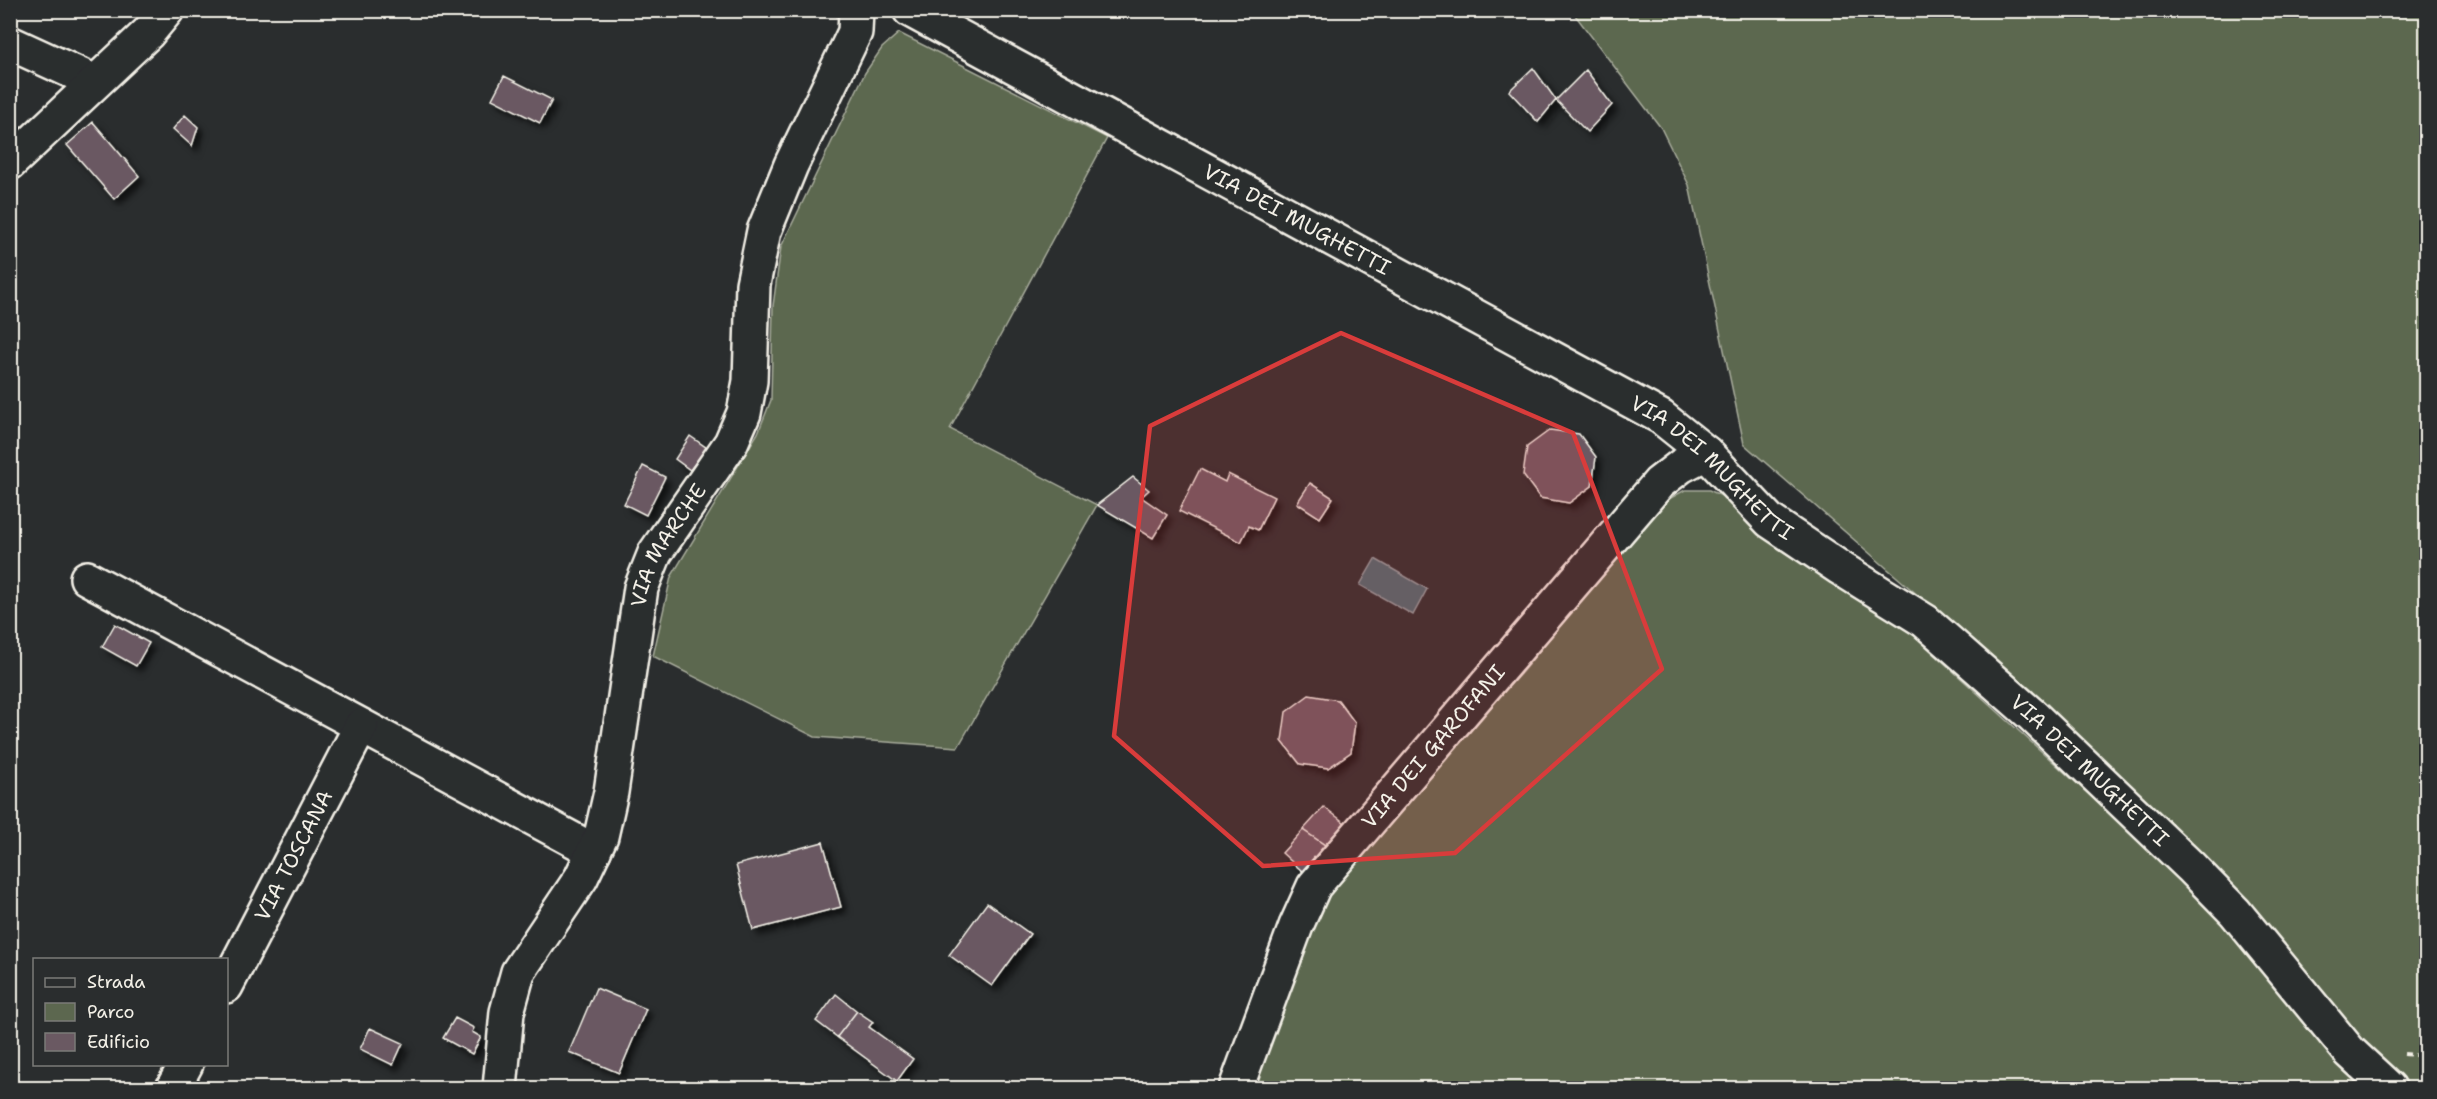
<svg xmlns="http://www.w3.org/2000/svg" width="2437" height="1099" viewBox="0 0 2437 1099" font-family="'Shantell Sans',sans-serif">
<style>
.green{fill:#5c674f;stroke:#a8ac9c;stroke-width:1.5}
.water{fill:#4a676e;stroke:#8e9e9f;stroke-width:1.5}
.building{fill:#6a5962;stroke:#f4f1e8;stroke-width:1.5;filter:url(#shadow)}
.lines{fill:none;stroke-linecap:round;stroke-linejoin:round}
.minor-casing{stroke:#f4f1e8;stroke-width:38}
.path{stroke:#f4f1e8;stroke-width:4;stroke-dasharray:6 4.5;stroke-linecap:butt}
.minor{stroke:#2a2d2e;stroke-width:33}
.marked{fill:#d93c3b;fill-opacity:0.2;stroke:#d93c3b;stroke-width:4.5;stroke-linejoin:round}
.labels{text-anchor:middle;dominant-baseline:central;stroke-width:6;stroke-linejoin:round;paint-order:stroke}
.street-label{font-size:21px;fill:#f4f1e8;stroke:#2a2d2e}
</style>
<defs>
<filter id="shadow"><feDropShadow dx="5.5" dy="5.5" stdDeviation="3" flood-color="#0009"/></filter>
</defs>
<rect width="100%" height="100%" fill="#2a2d2e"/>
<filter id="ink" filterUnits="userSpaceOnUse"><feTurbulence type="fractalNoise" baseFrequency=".0167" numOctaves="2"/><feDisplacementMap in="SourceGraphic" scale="12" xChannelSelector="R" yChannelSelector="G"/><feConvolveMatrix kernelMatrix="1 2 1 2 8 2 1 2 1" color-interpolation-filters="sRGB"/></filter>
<g filter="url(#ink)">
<!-- green -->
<path class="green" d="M1572,11H2426V1088H2413L2349,1032L1928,604L1744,444L1689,185L1661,128Z
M899,33L1107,138L950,429L1097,505L958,747L815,737L653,656L671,577L758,433L771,400L773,306L781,247L865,73L882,48Z
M1685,490H1709L1724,497L1776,547L1909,631L2204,899L2244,940L2334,1059L2363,1088H1249L1328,894L1360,852L1522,672L1660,504Z"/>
<!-- water -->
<path class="water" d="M1375,559L1427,589L1413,615L1360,585Z"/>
<!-- building -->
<path class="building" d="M1533,68L1556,100L1538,122L1509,91Z
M1586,70L1612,105L1587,132L1556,100Z
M504,76L552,100L540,123L492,99Z
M185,115L198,127L192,146L173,129Z
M93,122L139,176L114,199L67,145Z
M1550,430L1579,434L1596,457L1592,486L1569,503L1540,498L1523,475L1527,447Z
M690,436L707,448L690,470L675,459Z
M643,466L665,477L646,515L624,504Z
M1200,469L1225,482L1228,474L1274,497L1258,530L1249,526L1241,542L1179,511Z
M1133,477L1149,490L1141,497L1167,515L1153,538L1097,505Z
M1310,483L1333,498L1320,518L1297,503Z
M115,624L149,643L136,666L102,647Z
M1309,695L1338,700L1355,723L1351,752L1328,768L1300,764L1282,741L1286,712Z
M1324,807L1345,823L1325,845L1303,830Z
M1303,830L1325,845L1302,871L1282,853Z
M823,842L841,907L753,930L736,865Z
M987,903L1030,934L992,986L949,955Z
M596,988L646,1009L619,1073L569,1052Z
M836,994L857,1011L837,1037L816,1021Z
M857,1011L873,1022L869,1027L913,1059L897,1081L837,1037Z
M455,1018L474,1028L472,1032L481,1037L472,1054L443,1038Z
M370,1028L403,1043L393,1065L360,1049Z"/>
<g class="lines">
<defs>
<g id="minor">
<path id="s1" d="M910,10L1661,417L1706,453L1770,521L1840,568L1925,621L2032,715L2191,867L2235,912L2350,1052L2389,1088"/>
<path d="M10,43L95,82"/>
<path d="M10,163L148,33L167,10"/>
<path d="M87,578L594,851"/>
<path id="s2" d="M226,986L361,726"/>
<path d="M173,1088L186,1064"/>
<path id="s3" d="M500,1088L507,1012L518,972L581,878L601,836L611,792L641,588L655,553L731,443L744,413L750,381L753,284L764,231L791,165L855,32L856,10"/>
<path id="s4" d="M1236,1088L1296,926L1314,886L1659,483L1681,466L1706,453"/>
</g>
</defs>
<!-- minor casing -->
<use href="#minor" class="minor-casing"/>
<!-- path -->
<path class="path" d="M2404,1054L2426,1056"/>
<!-- minor -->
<use href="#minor" class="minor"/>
</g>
</g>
<!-- marked area -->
<path class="marked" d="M1341,333L1573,433L1662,669L1455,853L1263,866L1114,736L1150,426Z"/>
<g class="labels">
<!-- street labels -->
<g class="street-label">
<text stroke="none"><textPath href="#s1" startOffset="440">VIA DEI MUGHETTI</textPath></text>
<text stroke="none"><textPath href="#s1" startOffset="926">VIA DEI MUGHETTI</textPath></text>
<text stroke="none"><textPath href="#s3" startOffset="579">VIA MARCHE</textPath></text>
<text stroke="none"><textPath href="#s4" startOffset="400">VIA DEI GAROFANI</textPath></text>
<text stroke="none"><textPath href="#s1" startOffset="1412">VIA DEI MUGHETTI</textPath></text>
<text stroke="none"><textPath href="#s2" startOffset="147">VIA TOSCANA</textPath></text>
</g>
</g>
<!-- margin -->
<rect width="2437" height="1099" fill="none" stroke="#2a2d2e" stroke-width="36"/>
<rect x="18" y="18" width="2401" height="1063" fill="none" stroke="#f4f1e8" stroke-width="2" filter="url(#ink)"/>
<!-- legend -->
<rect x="33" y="958" width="195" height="108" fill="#2a2d2e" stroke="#7b7b78" stroke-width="1.5"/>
<rect x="45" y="978" width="30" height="9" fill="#2a2d2e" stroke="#7b7b78" stroke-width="1.5"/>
<text x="87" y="988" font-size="18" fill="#f4f1e8">Strada</text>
<rect x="45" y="1003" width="30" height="18" fill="#5c674f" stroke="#7b7b78" stroke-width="1.5"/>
<text x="87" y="1018" font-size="18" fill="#f4f1e8">Parco</text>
<rect x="45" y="1033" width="30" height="18" fill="#6a5962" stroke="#7b7b78" stroke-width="1.5"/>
<text x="87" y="1048" font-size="18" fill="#f4f1e8">Edificio</text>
</svg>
